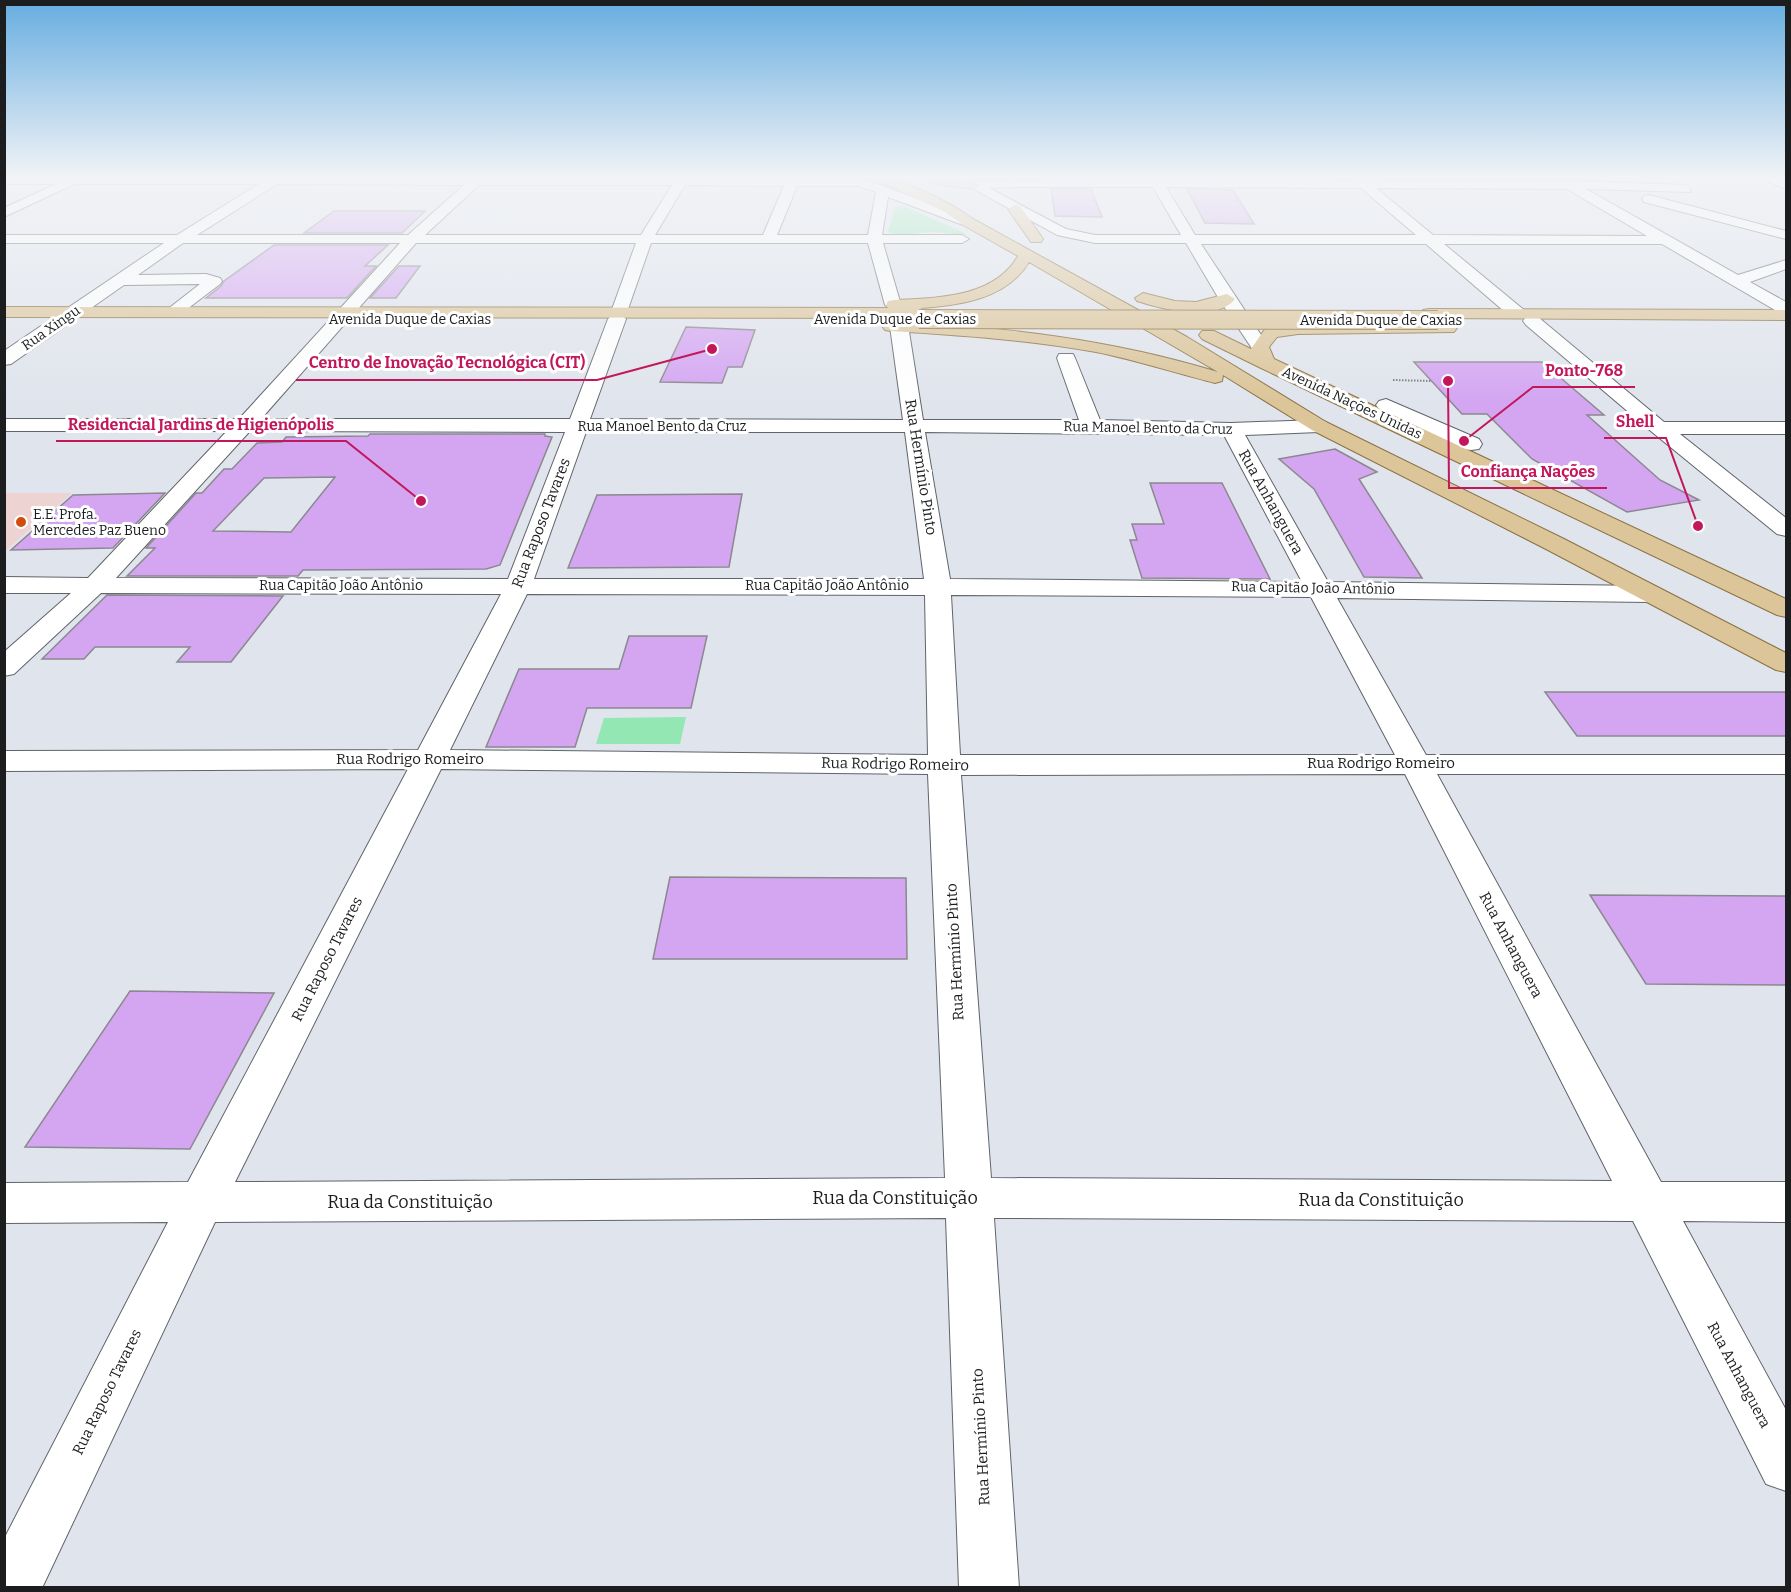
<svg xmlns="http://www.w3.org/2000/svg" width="1791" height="1592" viewBox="0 0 1791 1592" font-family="Bitter,serif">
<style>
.education{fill:#eed3d3}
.green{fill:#92e7b3}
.building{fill:#d4a6f2;stroke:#8c888f;stroke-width:1.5;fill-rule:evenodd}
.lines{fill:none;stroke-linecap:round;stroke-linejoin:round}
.minor-casing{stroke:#60646a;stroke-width:2}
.major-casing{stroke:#897142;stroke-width:2}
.path{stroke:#787b7f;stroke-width:2;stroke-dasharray:1.5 1.5;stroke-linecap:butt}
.minor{fill:#fff;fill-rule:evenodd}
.major{fill:#dcc599;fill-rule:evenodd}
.major-bridge-casing{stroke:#897142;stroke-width:20;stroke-linecap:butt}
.major-bridge{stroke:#dcc599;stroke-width:18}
.poi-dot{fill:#d24c10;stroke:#fff;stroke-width:2}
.labels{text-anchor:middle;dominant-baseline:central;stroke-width:6;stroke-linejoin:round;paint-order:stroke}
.far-street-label{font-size:14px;fill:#1b1d1f;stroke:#fff}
.far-poi-label{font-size:14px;fill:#1b1d1f;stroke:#fff;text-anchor:start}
.street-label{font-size:15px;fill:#1b1d1f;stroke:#fff}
.near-street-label{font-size:18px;fill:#1b1d1f;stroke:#fff}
.leader{fill:none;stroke:#c2185b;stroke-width:2}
.callout-dot{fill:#c2185b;stroke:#fff;stroke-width:2}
.callout-label{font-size:16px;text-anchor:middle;font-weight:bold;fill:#c2185b;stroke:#fff;stroke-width:6;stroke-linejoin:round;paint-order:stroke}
</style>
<rect width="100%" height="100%" fill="#e0e4ec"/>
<!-- education -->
<path class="education" d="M5,493H72L5,551Z"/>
<!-- green -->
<path class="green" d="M895,206H903L967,234C955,236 944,232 932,232C917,232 903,238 888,232Z
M686,717L680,744H596L604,718Z"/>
<!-- building -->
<path class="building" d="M1051,189H1091L1102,217L1055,216Z
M1187,189L1233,190L1254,224L1205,223Z
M334,211H425L402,233H304Z
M274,245H388L365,266H376L347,298H206L221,286L224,281Z
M399,266H420L396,298H370Z
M686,327L755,330L742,367H728L722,383L660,382Z
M1414,362H1542L1604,415H1587L1660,480L1699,500L1627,512L1532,459L1487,414H1462Z
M370,434H545V436L552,437L500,565L486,569L303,570L298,576H127L155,548H146L196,493H202L224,469H232L257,443L282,442L286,437L368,436ZM335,477L291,532L213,531L264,478Z
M1335,449L1377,472L1359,479L1422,578L1364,577L1314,489L1279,459Z
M1150,483H1222L1270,579L1142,578L1130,540H1137L1132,524H1164Z
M165,493L113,548L11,550L73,495Z
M742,494L729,567L568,568L597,495Z
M107,595L283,596L231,662H177L190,647H95L84,659H42Z
M629,636H707L691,708H587L575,747H486L519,669H619Z
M1545,692H1786V736H1577Z
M670,877L906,878L907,959H653Z
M1590,895L1786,896V985L1646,984Z
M130,991L274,993L190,1149L25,1147Z"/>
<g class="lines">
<defs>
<path id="minor" d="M4,178H861L973,219L975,222L973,225H963L888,197L882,235H962L969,239L962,243H883L901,305L893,310L885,305L868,243H651L627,312L623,316L626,319L590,419L903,420L889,319L892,315H904L907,319L923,420H1079L1057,358L1059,354H1073L1075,358L1100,420L1231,423L1319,420L1326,422L1329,426L1326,430L1319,432L1245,435L1328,582L1650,586L1659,588L1663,594L1659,600L1650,602L1337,598L1426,755H1786V774H1437L1661,1182H1786V1222L1683,1221L1786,1410V1491L1766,1484L1633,1221L994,1218L1019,1588H959L946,1218L215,1222L42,1588H4V1539L168,1222L4,1223V1183L188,1182L408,769L4,771V751L418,750L501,594L101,593L14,674L4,676V652L71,593H4V577L88,578L227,431H4V419H239L400,243H183L138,275L206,274L220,278L222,281L220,284L178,316H166L164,312L200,284L124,285L11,364L4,365V351L164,243H4V235H177L259,184H74L4,217V208L56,184H4ZM277,184L464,185L408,235H197ZM479,185H672L641,235H425ZM685,185L784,186L763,235H655ZM797,186H858L876,192L868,235H777ZM416,243H636L611,312L613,315L608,319L570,419H261ZM250,431L565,432L508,579L116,578ZM586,432H905L924,579H534ZM925,432L1224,435L1302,582L950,579ZM527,594L925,595L928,755L450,750ZM951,595L1311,597L1395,755H960ZM441,769L928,774L945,1178L235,1182ZM1405,774L1612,1181L991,1178L961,775Z
M954,178H970L975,181L1148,178L1353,180L1354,178L1367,180L1568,181L1685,185L1691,189L1690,192L1586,189L1738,275L1786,260V269L1750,282L1786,302V314L1780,313L1662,244H1444L1524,310L1526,314L1524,318H1512L1426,244H1201L1269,347L1266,351H1254L1251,347L1219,299L1186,243H1095L1057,235ZM1020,187H1153L1181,235H1095L1066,229L989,188ZM1166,187L1361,188L1416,235H1195ZM1376,188L1567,189L1647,236L1433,235Z
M1759,178H1778L1786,181V189Z
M1649,195L1786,231V239L1644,202L1642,199L1644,196Z
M1532,316L1538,317L1664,422H1786V434H1680L1786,518V536L1777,534L1652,432L1526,325L1523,321L1526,317Z
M1386,399L1479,439L1482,444L1479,449L1471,450L1463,449L1379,409L1376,405L1379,401Z"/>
<path id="major" d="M872,178C904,178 947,201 973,219L1187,337L1326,422L1564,539L1786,653V672L1776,670L1546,549L1312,430L1223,375L1222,381L1215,383C1175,373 1136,360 1096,352C1028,340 959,335 891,331L885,330L882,326L885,322L891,321C1003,327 1111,339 1218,372L1029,262C1007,299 960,305 921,308L927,313L925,317L919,318L4,317V307L888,308L886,305L888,301L894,300C937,298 994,298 1018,256L963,225L945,212Z
M952,178L974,181L980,185L974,189L929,183L923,179Z
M1015,205L1020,206L1041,236L1043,239L1041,242H1031L1008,209Z
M1143,293L1175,301L1196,302L1227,294L1235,299C1216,323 1162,309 1137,301L1135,298Z
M1429,309L1786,310V320L1423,318L1421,314L1423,310Z
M1448,323L1454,324L1457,328L1454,332L1298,334L1277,337L1269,347L1274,359L1786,599V617L1777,615L1261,368L1202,339L1199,335L1202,331H1214L1251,349L1265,329L1298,324Z"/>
</defs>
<!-- minor casing -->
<use href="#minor" class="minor-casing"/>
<!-- major casing -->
<use href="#major" class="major-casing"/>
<!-- path -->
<path class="path" d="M1393,380L1432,381"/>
<!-- minor -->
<use href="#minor" class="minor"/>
<!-- major -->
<use href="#major" class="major"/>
<defs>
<path id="major-bridge" d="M919,319L1438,320"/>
</defs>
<!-- major-bridge casing -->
<use href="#major-bridge" class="major-bridge-casing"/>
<!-- major-bridge -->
<use href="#major-bridge" class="major-bridge"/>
</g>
<!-- sky -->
<linearGradient id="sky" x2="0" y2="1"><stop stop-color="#66ade0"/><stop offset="0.44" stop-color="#f1f3f6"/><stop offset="1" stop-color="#f1f3f6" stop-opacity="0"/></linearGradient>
<rect width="1791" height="401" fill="url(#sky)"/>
<!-- markers -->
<circle class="poi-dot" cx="21" cy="522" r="6"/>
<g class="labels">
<!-- far-street labels -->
<g class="far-street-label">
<text x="410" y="319">Avenida Duque de Caxias</text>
<text x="895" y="319">Avenida Duque de Caxias</text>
<text x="1381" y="320">Avenida Duque de Caxias</text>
<text transform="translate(51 328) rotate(-35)">Rua Xingu</text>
<text transform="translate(1352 403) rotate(25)">Avenida Nações Unidas</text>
<text x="662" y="426">Rua Manoel Bento da Cruz</text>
<text transform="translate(1148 428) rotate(1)">Rua Manoel Bento da Cruz</text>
<text x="341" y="585">Rua Capitão João Antônio</text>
<text x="827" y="585">Rua Capitão João Antônio</text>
<text transform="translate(1313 588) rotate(1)">Rua Capitão João Antônio</text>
</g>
<!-- far-poi labels -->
<g class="far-poi-label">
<text x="33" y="514">E.E. Profa.<tspan x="33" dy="16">Mercedes Paz Bueno</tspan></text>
</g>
<!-- street labels -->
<g class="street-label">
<text transform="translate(921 467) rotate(81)">Rua Hermínio Pinto</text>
<text transform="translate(1271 502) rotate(61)">Rua Anhanguera</text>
<text transform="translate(541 523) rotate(-69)">Rua Raposo Tavares</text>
<text x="410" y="759">Rua Rodrigo Romeiro</text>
<text x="1381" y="763">Rua Rodrigo Romeiro</text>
<text transform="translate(895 764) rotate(1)">Rua Rodrigo Romeiro</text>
<text transform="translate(1511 945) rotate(62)">Rua Anhanguera</text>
<text transform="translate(955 952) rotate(-93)">Rua Hermínio Pinto</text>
<text transform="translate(327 959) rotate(-63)">Rua Raposo Tavares</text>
<text transform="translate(1739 1375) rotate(62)">Rua Anhanguera</text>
<text transform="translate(107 1392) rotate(-64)">Rua Raposo Tavares</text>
<text transform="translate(981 1437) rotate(-93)">Rua Hermínio Pinto</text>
</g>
<!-- near-street labels -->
<g class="near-street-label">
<text x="895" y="1198">Rua da Constituição</text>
<text x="1381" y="1200">Rua da Constituição</text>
<text x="410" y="1202">Rua da Constituição</text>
</g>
</g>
<!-- callouts -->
<path class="leader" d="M712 349L597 380H296M1464 441L1533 387H1635M1698 526L1666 438H1604M421 501L346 441H56M1448 381L1449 488H1607"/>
<g class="callout-dot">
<circle cx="712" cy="349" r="6"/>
<circle cx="1464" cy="441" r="6"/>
<circle cx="1698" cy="526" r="6"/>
<circle cx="421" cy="501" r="6"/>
<circle cx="1448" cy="381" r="6"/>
</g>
<g class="callout-label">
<text x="447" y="368">Centro de Inovação Tecnológica (CIT)</text>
<text x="1584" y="376">Ponto-768</text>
<text x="1635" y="427">Shell</text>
<text x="201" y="430">Residencial Jardins de Higienópolis</text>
<text x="1528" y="477">Confiança Nações</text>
</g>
<!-- border -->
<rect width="1791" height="1592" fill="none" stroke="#1b1d1f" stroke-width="12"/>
</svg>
